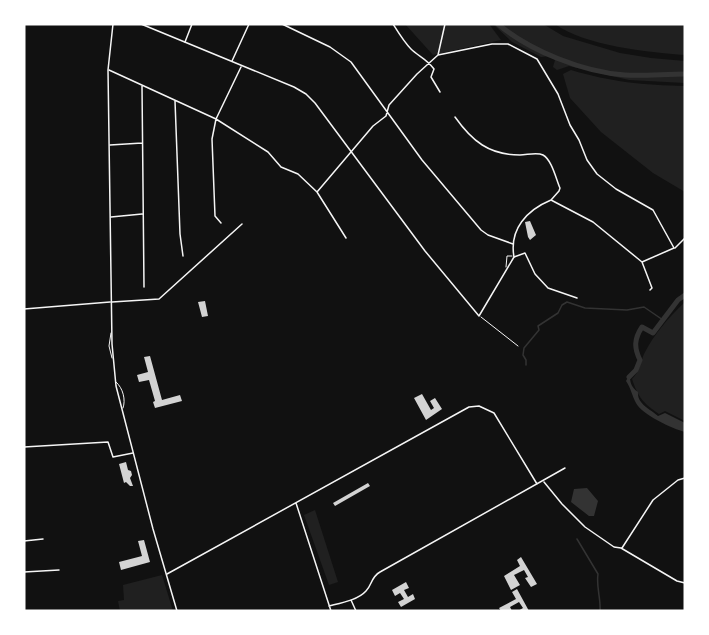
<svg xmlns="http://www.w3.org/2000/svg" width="709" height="635" viewBox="0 0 709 635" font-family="Inter,sans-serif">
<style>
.green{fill:#202020}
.water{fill:#333}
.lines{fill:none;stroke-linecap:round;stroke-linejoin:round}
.stream{stroke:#333;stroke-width:1.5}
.river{stroke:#333;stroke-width:5}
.building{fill:#d3d3d3}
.service{stroke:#f5f5f5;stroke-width:1}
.minor{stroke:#f5f5f5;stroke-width:1.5}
.tertiary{stroke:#f5f5f5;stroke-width:1.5}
</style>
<rect width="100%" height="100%" fill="#111"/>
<!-- green -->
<path class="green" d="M405,24H489L501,40L433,55Z
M493,24H543L563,36L620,53L651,58L685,61V83L629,80L569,66L557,70L553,67L555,60L549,56L541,57L512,42Z
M555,24H685V55C648,52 585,46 555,24Z
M571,70C611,82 643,85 685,86V192L653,173L601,132L570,98L563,74Z
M685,302V421L665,411L659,414C643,403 638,397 632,379C640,371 640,364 644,354C654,334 669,317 685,302Z
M315,510L338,582L329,585L304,515Z
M162,575L173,611H120L118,601L124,600L123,585Z"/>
<!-- water -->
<path class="water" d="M628,377H630C630,383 632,388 638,392C637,404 650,409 658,416L665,413L685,423V432C673,429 641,414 636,403C632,396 631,388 626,381Z
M587,488L598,501L594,516H589L571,502L574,489Z"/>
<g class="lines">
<!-- stream -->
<path class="stream" d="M526,365V360L523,355L524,348L539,330L538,326L558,313L562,305L567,302L585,308L627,310L644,307L663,320
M577,539L598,574C596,587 601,598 600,611"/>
<!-- river -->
<path class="river" d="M498,24C530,51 583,72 625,75C645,76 665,74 685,74
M629,377L636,370L640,360C634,348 634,339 642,327L653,333L678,300L685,295"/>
</g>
<!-- building -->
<path class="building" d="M530,221L536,235L530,240L528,237L525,222Z
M205,301L208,316L202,317L198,302Z
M150,356L162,400L180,395L182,401L155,408L153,402L155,401L149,380L139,382L137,375L148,372L144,357Z
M422,394L431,410L434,408L430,401L435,398L442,409L426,420L414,398Z
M126,462L128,470L131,471L132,475L130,478L133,486H130L126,482L124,483L119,464Z
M368,483L370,486L335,506L333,503Z
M144,540L150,562L121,570L119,562L142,556L138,541Z
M521,557L537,584L531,587L525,578L528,577L524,570L514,575L520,585L511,590L504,576L520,566L517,560Z
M406,582L409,588L404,590L408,597L413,594L415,599L401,607L398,602L404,599L400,593L395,596L392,590Z
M517,589L529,611H518L523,608L519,602L510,607L512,611H501L499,608L516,599L512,592Z"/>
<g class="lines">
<!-- service -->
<path class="service" d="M506,267L507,256H512
M481,317L518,346
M111,333L109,346L112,358
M116,382C123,388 126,400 123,408"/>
<!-- minor -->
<path class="minor" d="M282,24L330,47L351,62L422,160L481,230L488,235L513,244
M393,24C398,32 404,42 411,49C418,56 427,59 434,69L431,77L440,92
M185,42L192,24
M438,55L445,24
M232,61L249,24
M109,70L216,119L268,152L281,167L298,174L317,192L346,238
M142,86L144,287
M175,101L180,234L183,256
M455,117C472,141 489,155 520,155C527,155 537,152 543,155C552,160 556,179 560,188L559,191L551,200
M110,145L142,143
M317,192L373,126L386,116L389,105L417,74L438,55L492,44H508L537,59L558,94L570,125L579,140L587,160L597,174L616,189L653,210L674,248L642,262
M111,217L142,214
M221,223L215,216L212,139L216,119L241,67
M675,248L685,238
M577,298L548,288L535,274L525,253L514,257C509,229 527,210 551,200L593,222L642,262L652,288L650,290
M112,302L159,299L242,224
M24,447L108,442L113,457L133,453
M544,482L562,504L585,527L614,547L621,548L677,581L685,583
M296,503L331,611
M24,541L43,539
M622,548L653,500L678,480L685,478
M24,572L59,570
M167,574L469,407L479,406L494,413L537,484
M351,600L356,611
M329,606C341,603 358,600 366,591C372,585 371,577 380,572L565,468"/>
<!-- tertiary -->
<path class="tertiary" d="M113,24L108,70L112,344L116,386L153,529L177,611
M141,24L294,87L306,94L315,103L425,251L479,316L514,257
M24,309L110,302"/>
</g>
<!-- border -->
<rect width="709" height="635" fill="none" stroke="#ffffff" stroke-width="51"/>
</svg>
